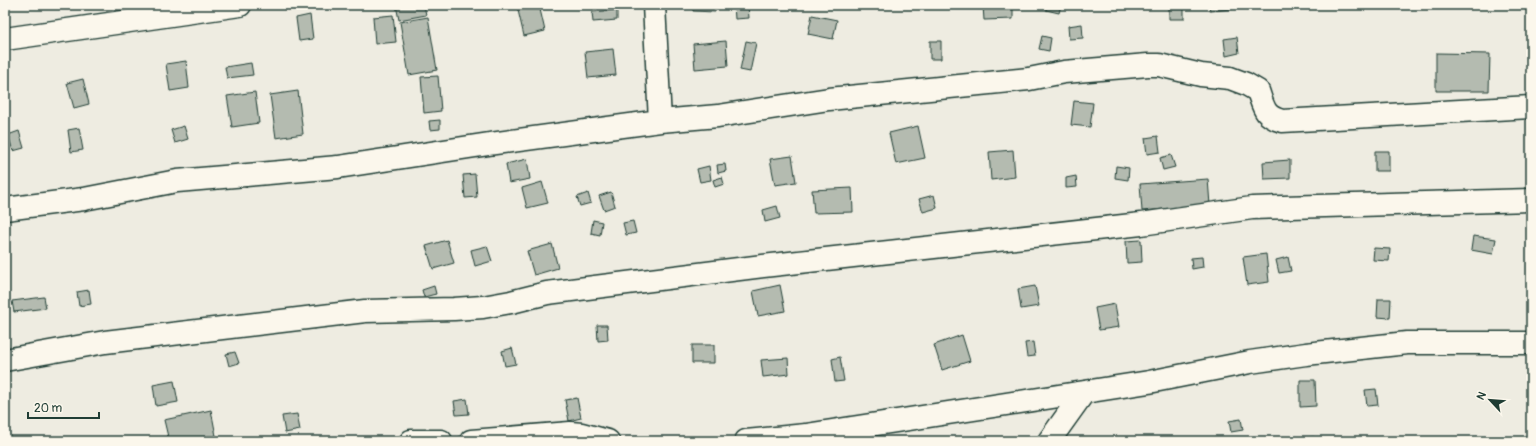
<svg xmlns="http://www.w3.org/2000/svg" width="1536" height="446" viewBox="0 0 1536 446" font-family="Pangolin,sans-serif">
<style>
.building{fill:#b4bbb0;stroke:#1f3d34}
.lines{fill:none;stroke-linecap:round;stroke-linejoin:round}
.minor-casing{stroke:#1f3d34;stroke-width:25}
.minor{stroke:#fbf7ec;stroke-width:22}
</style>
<rect width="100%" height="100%" fill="#eeece1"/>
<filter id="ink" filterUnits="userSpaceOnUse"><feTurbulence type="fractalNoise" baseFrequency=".025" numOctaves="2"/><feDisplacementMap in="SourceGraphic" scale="8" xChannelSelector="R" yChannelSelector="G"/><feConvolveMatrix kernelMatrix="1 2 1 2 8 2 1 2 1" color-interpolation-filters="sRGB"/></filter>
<g filter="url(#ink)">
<!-- building -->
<path class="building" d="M396,5H424L426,15L399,20Z
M432,5H459V6L432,8Z
M539,5L545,31L524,36L517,6Z
M693,5H715V12L693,11Z
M734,5H748L749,18L735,19Z
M1013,5V19L984,20L983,6Z
M1047,5H1061L1059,13L1046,10Z
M1169,5H1184V19H1169Z
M1209,5H1232V9L1210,11Z
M1291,5H1301V9H1291Z
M617,10V20L593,22L592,12Z
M310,15L313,39L299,41L296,18Z
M393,15L396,42L375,44L373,17Z
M812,15L837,20L833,39L808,34Z
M428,17L437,70L409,75L400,22Z
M1082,24L1083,38L1069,39L1068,26Z
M1042,36L1051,38L1049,51L1039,49Z
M1237,37L1239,53L1226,56L1224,39Z
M726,41L728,66L695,69L693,44Z
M746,41L756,43L750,72L740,70Z
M930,41H941V59H930Z
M613,49L616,75L588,78L585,52Z
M1436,53L1490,54L1489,91H1436Z
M186,61L189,88L170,91L166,64Z
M251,63L253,75L227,78L225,67Z
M438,76L441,111L424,113L421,77Z
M83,79L89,104L74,108L67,83Z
M298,91L303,134L276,138L270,95Z
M255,92L259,123L232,127L227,96Z
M1074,101L1093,103L1090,127L1071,125Z
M440,120V129L430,130L429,121Z
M184,126L188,139L175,143L171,130Z
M918,126L925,158L896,164L889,133Z
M79,128L83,150L71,152L68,130Z
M19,131L24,148L13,151L8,135Z
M1158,136L1160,152L1147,154L1145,138Z
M1013,150L1015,177L991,180L989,152Z
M1375,151H1389V171H1375Z
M1171,155L1175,167L1163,170L1160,158Z
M792,156L796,182L775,185L770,159Z
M527,159L530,179L509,183L506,164Z
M1290,160V178L1264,179L1263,162Z
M725,164L726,171L718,173L717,165Z
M709,166L711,180L700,182L697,169Z
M1116,166L1129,168L1128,180L1115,178Z
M475,174L477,197L465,198L463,175Z
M1076,176L1077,187L1066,188V178Z
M722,177L724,184L715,187L713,180Z
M1208,179L1210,205L1142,211L1140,184Z
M542,182L548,203L527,208L522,188Z
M852,188L853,212L814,213L812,190Z
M611,192L615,206L604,210L599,196Z
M588,193L591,203L580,206L577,197Z
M934,195L937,208L923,212L919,199Z
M777,206L780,218L765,222L763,210Z
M593,220L602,222L600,235L591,233Z
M633,221L636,233L626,235L623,223Z
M1473,236L1496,239L1493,254L1471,250Z
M447,240L454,263L433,269L426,246Z
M1141,240L1142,262L1127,263L1126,241Z
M552,244L558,268L534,275L527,251Z
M487,246L492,261L475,266L471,250Z
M1374,248L1390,249L1389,261L1373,260Z
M1266,254L1269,282L1247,285L1243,257Z
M1202,257L1203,267L1192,269L1191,258Z
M1288,257L1291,271L1279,273L1276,260Z
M780,285L785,311L758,316L753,291Z
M434,286L436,294L424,297L422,290Z
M1035,286L1039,306L1021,309L1018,289Z
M89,290L91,304L79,306L77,292Z
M44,297L46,308L14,312L12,301Z
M1378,299H1391L1390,318L1377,317Z
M1115,304L1119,327L1099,330L1095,308Z
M597,325H607L608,340L598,341Z
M962,335L970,361L942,370L934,345Z
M1033,342L1035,356L1027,357L1025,343Z
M692,345H714V363H692Z
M512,348L516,364L505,366L502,351Z
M235,352L239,363L229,366L226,354Z
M840,357L844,381L835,382L832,359Z
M788,358L789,374L763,377L761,360Z
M1300,380H1315L1316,406L1300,407Z
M174,381L178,402L156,406L153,385Z
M1376,389L1378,405L1367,406L1365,390Z
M577,398L581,418L569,421L565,400Z
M467,399L469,414L456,415L454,401Z
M211,410L217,441H169L164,420Z
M297,414L300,430L285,433L282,416Z
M1241,419L1243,430L1231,432L1229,421Z
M1314,437L1315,441H1302V438Z"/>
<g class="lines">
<defs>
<path id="minor" d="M654,5L660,121
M5,39L240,5
M5,209L84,199L177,181L338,167L489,144L660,121L718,116L829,99L1029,79L1064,72L1148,65H1159L1201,75L1230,78L1246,84L1258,91C1264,108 1264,116 1282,121L1531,107
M5,360L105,342L365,311L454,309L483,307L511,302L547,293L763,266L1141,224L1252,208L1531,200
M411,441H441
M471,441L570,433L582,434L608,441
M746,441L806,435L1149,382L1250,362L1306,354L1407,343H1531
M1049,441L1084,392"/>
</defs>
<!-- minor casing -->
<use href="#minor" class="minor-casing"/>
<!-- minor -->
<use href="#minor" class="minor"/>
</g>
</g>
<!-- margin -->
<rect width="1536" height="446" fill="none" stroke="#fbf7ec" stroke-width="20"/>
<rect x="10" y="10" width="1516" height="426" fill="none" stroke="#1f3d34" stroke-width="1.5" filter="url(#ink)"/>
<!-- north arrow -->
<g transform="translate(1490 400) rotate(296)" stroke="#fbf7ec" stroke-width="3" paint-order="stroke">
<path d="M0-3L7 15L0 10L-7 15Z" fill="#1f3d34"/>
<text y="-6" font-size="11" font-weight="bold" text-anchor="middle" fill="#1f3d34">N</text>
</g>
<!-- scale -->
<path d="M28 412v6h71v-6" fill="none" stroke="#1f3d34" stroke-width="2"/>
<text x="34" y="412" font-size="12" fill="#1f3d34" stroke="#fbf7ec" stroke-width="3" paint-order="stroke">20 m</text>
</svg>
